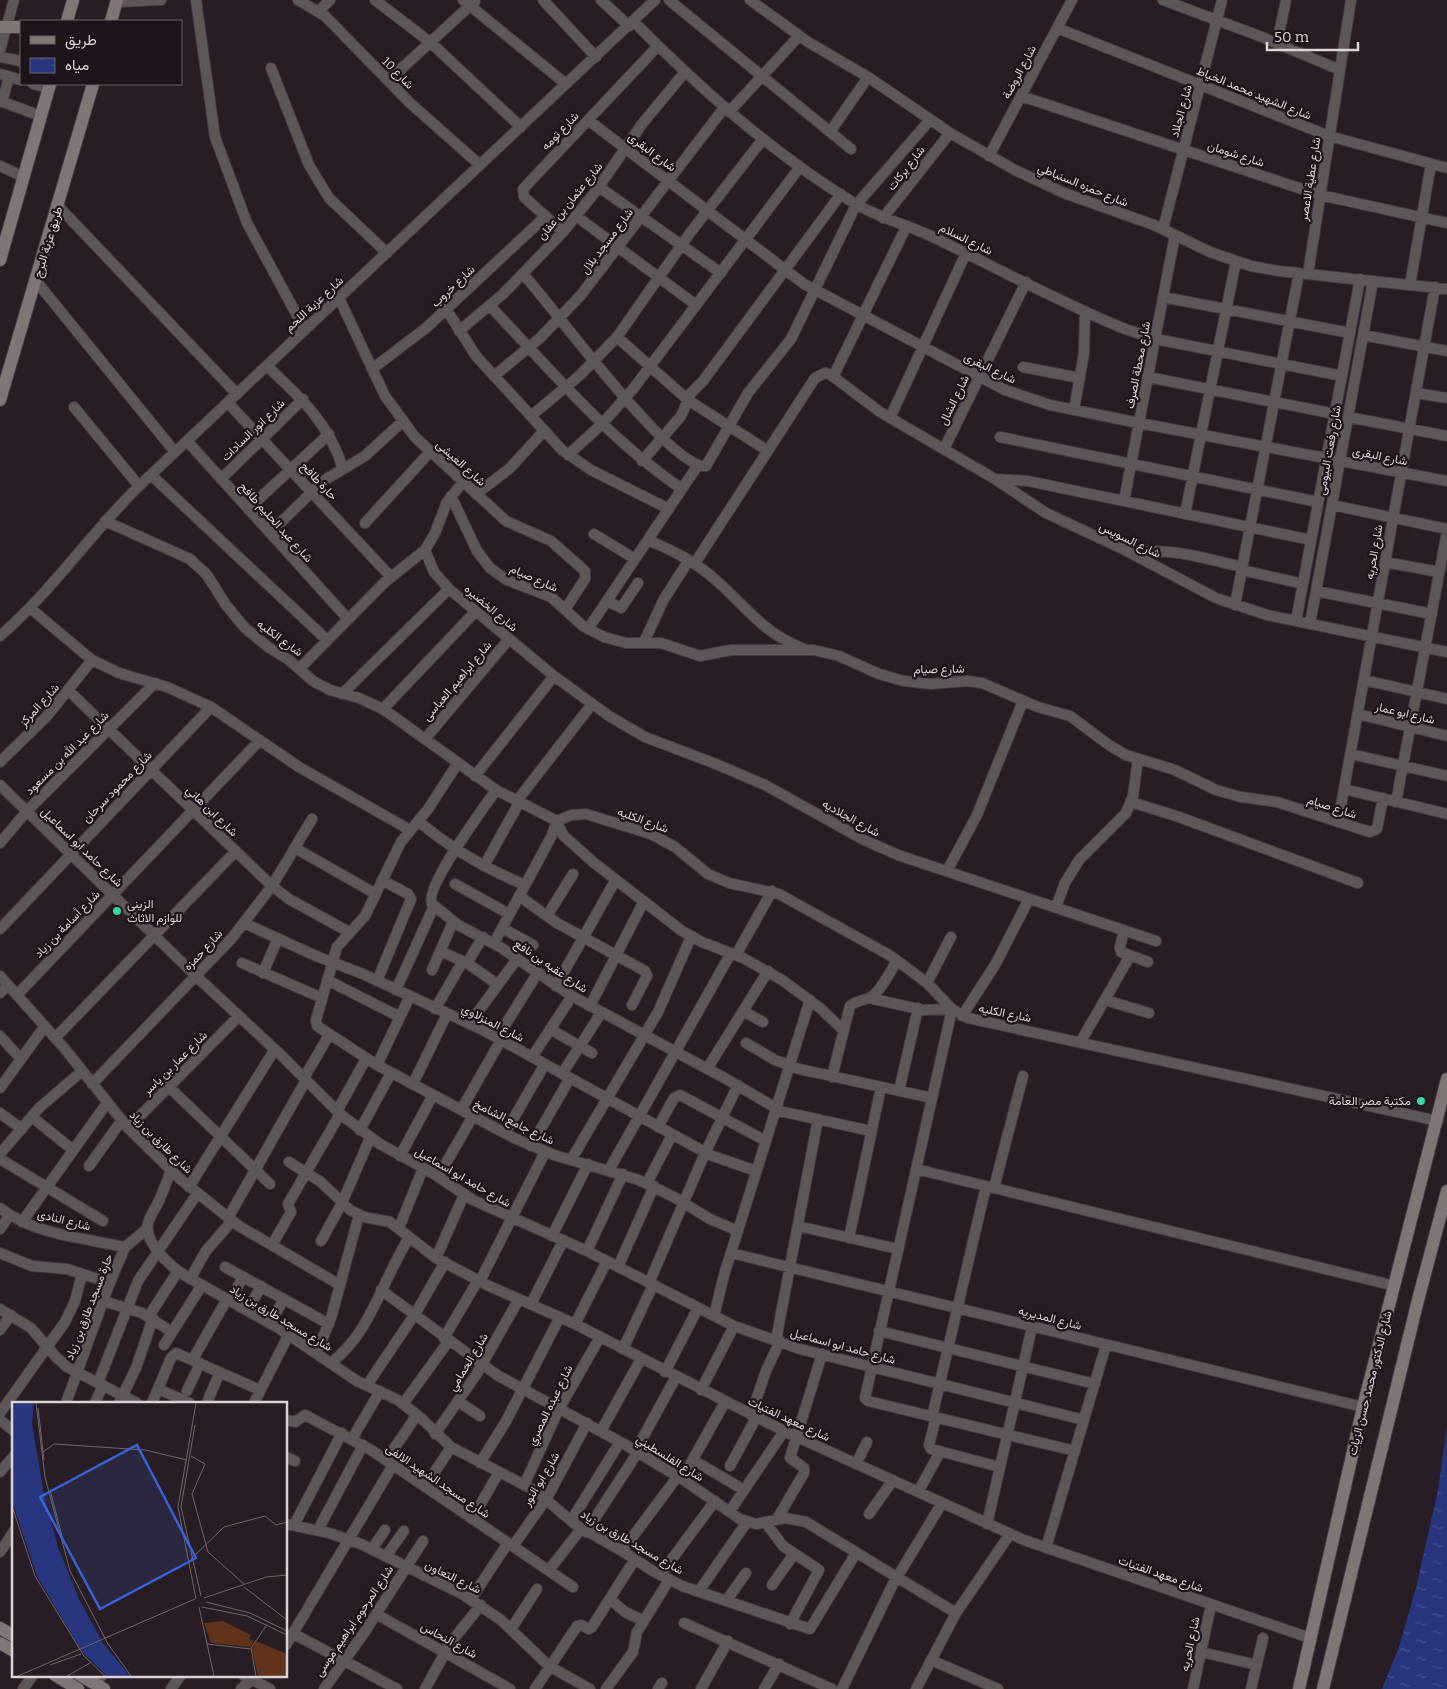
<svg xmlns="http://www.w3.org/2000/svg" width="1447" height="1689" viewBox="0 0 1447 1689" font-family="Bitter,Vazirmatn,serif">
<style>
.water{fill:url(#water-ripples)}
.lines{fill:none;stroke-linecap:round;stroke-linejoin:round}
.street-casing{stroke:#443a41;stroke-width:12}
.secondary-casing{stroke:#443a41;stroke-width:14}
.street{stroke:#5e5757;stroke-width:10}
.secondary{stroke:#817676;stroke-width:12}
.poi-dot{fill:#3ad4a5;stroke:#1e141b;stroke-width:2}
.labels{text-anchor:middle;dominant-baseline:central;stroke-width:4.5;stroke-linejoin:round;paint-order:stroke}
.street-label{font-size:12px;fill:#dad3d7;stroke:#1e141b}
.poi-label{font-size:12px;fill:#dad3d7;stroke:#1e141b;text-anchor:start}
.inset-road{fill:none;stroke:#6f666c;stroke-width:1}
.view{fill:#3962d8;fill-opacity:0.15;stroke:#3962d8;stroke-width:2.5}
.inset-edge{fill:none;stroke:#dad3d7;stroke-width:2.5}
</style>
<defs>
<pattern id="water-ripples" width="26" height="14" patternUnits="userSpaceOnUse" patternTransform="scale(1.25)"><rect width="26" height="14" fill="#283680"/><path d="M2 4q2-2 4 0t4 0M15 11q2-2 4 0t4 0" fill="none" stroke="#475291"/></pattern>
</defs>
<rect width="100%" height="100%" fill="#281d24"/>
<!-- water -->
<path class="water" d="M1447,1427V1689H1382L1399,1647L1416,1588L1438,1490Z"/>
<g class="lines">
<defs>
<path id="street" d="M196,0L215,137L247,223L305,330
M298,0L325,16L410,103L480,165
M375,0L430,42L521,127
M463,0L566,84
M543,0L596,57
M601,0L629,26
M669,0L851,149
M750,0L808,42L868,77L950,133L1015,170L1064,193L1154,225L1210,252L1251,266L1279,271L1447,289
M1163,0L1262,37L1340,70
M116,2L161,0
M319,11L330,0
M633,21C701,89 772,153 854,203C879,218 905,224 931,236C995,267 1059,302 1125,329L1156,339L1342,376
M1057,28L1329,136L1447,168
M1277,43L1286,0
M0,50L14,0
M0,57L21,61
M271,68L309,165L329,198L387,253
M0,74L21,80
M388,81L475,1
M33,84L49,88
M1021,96L1320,195L1447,223
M0,101L41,116
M2,102L9,77
M729,112L799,36
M588,120L804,284L1005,390L1050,405L1139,423L1447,481
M830,132L868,77
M989,156L1072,0
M0,166L24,177
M599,187L721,273
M59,207L237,394
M576,216L696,305
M883,218L950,133
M1163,229L1222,0
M563,232L524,197L523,189L658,46
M523,274C552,305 671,470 706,466L748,393L791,339L856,205L930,120
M1308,274L1351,0
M36,281L175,452
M1410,285L1431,164
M1163,297L1350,333
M339,298L385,396L415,437L506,521L551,541L585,571V579L566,608
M490,306C551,370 608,439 682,489
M446,309L476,356L562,450L591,470L669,509
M459,331L503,294L563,232L596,191L642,124L685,72
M1363,335L1447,351
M617,337L688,400L768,451
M267,366C300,397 330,424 343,469
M1023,367L1080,378
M372,369L426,328L546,216
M494,376L540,338L581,295L724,108
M833,377L906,227
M1148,377L1335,414
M1416,393L1447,398
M228,403L391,577
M74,407L139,486
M1074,410L1084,353L1085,311
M531,416L579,376L617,337L690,233L763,139
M1348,417L1447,436
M890,418L966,253
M1000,437L1318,502
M187,441L348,619
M944,449L1026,282
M568,455L602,424L633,389L800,167
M642,461L681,416L691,393L703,381L841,194
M151,475L327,640
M221,479L303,399
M995,479L1028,481L1311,540
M476,494L509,469L544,431
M451,496L477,551L490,568L507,580L551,597L583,626L604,637L626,643H661L700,656L731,650H814L839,656L879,674L904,681L931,684L967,681L982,683L1038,707L1070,716L1109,745L1126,755L1175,770L1216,790L1241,797L1277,802L1370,832L1377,829L1383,798
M1124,501L1175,235
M1332,505L1447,529
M248,509L329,434
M1185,514L1236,261
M105,521L190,559L207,575L226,605L245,628L268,647L289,660L313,681L330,690L359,698L383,709L496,790L557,821L563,835L593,862L682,931L702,942L743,958L782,980L820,1008L843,1030
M365,523L430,452
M270,533L323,481L365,456L402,422
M594,534L635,559
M648,540C671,550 692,560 711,576C746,605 759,631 804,649
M425,550L434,572L449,589L554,676L609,716L645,737L716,764L765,785L864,840L898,855L1156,941
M1133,554C1165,545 1210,560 1242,567
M1385,562L1439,572
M695,563L815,378L825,373L831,375L880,412L995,479L1046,513L1123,549L1216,598L1267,615L1447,652
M1242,570L1303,584
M1316,591L1432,614
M607,601L621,608L638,583
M1235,605L1299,273
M30,608L92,660L119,673L167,687L211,707L299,767L410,830
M1296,621L1360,279
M1310,624L1373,281
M588,629L698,465
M0,636C52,591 90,534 139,486L655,0
M644,642L664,599L689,560
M300,668L385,582L425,550L435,533L447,502L463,482
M1364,680L1447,699
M69,691L272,886L289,899L349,932
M342,694L449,589
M383,709L475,612
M1358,714L1447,736
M425,739L509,639
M1351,754L1447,776
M0,762L47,716L92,660
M458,763L428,809L401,842L365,916L337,947L316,1020L317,1026L377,1065L514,1138L554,1155L639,1180L674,1197L710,1219L738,1231
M475,776L554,676
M0,785L196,976L283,1057L340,1114L380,1144L431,1172L473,1200L587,1251L734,1326L800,1349L1084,1420
M1344,789L1447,814
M496,790C484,808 424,887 432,904L458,925L500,947L572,996L728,1080L776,1108
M516,802L592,704
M1131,802L1179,817L1358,883
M1396,802L1447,532
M418,821C450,848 486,869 525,885
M557,821L571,815L586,814L651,834L675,847L708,874L729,883L779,894L891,956L927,983L952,1009L968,1018L1438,1121
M1338,822L1435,287
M0,843L27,811L155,683
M295,848L376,894
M484,866L519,803
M947,871L977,815L1023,701
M455,884L509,914
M519,896L557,923L645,971L647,976L632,1005
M1056,907L1065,883L1079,860L1126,813L1133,796L1138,759
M547,916L573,874
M244,923L316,956L363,974L483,1030L710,1155L756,1171
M502,928L533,945
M0,929L211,707
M1124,930L1120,947L1121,952L1148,962
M494,943L551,837L557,821
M440,951L467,963L497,984
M736,955L772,891
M242,963L322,998
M467,963L483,937
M432,970L453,922
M263,973L278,938
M0,976L65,1049L128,1128L180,1179L239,1226L340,1285
M327,980L400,1017
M377,981L411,899L408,894L382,880
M927,983L951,937
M556,986L615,881
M396,990L434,906
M0,993L8,985
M17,995L260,740
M869,998L923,1010L952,1009L865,1398L868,1401L1075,1451
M1105,1000L1149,1013
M590,1006L643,903
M435,1009L463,961
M743,1011L763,1022
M962,1016L995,965L1029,899
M469,1024L517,959
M550,1029L592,1053
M0,1036L20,1058
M55,1038L236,851
M497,1038L537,974
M1081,1041L1130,956
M746,1043L775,1060L799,1069L932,1098
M532,1057L572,996
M377,1065L410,996
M707,1069L768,971
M562,1074L601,1013
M832,1077L850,1006C857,1000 864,1001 871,997C882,990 890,971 897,961
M304,1078L329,1035
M92,1084L232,938L272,886L312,819
M413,1084L447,1014
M169,1087L270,1184
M0,1088L45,1026
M899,1091L918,1008
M461,1110L501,1040
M775,1110L871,1131
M337,1111L366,1059
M0,1113L22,1129
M32,1117L73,1150
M658,1127L674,1098L680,1095L766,1141
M128,1128L239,1016
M360,1130L391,1073
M505,1133L545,1064
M531,1146L570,1078
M0,1154L39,1108L82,1071
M400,1156L433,1095
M0,1159L103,1221
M571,1160L658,1012L691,937
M289,1162L321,1182L350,1210L364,1217L390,1222L436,1258L487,1285L575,1324L784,1431L1024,1540L1310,1638
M89,1166L122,1120
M916,1169L1395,1286
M171,1170C167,1181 163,1192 158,1203C155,1209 150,1216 148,1223C144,1243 169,1265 184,1275L280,1329L357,1381L398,1400L422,1419L451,1447L536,1491L576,1525L622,1551L653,1571L682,1586L810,1629L856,1553
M609,1170L731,953
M438,1177L473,1116
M647,1183L672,1135
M189,1187L275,1049
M994,1188L1023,1076
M0,1208C35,1235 83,1238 125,1247
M228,1218L306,1080
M22,1222L107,1103
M798,1226L898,1249
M399,1228L423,1168
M0,1229L10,1215
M552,1236L588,1164
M849,1238L881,1087
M321,1241L342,1203L370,1138
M272,1245L291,1212L288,1204L340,1114
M587,1251L623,1174
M0,1253L32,1266L67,1269L110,1283
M731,1253L1363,1407
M436,1258L464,1195
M225,1267L329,1324
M618,1267L654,1186
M190,1279L206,1251L232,1221
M480,1281L545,1152
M649,1283L705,1153L738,1085
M381,1290L497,1375L624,1444L682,1479L740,1519L756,1524L785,1518L806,1522L956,1613
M103,1301L142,1313L172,1332
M230,1301L243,1277
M531,1304L563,1241
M0,1309L31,1328L55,1356L67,1367L137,1403
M248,1310L261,1286
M149,1316L178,1271
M714,1316L724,1275L810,1000
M270,1323L284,1299
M575,1324L607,1261
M0,1330L11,1315
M879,1331L1095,1384
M444,1338L478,1280
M776,1340L818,1119
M164,1345L202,1285
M623,1349L653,1285
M317,1352L331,1318L359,1215
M193,1359L227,1299
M331,1363C372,1331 382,1280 409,1238
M665,1372L698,1308
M98,1383L138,1281L197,1194
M367,1385L415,1314L445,1262
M158,1389L190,1403
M701,1390L734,1326
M187,1391L200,1363
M208,1400L220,1372
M459,1402L480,1416
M66,1403L107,1290L125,1247L147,1229
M95,1403L103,1385
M119,1403L136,1368L153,1318
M152,1403L171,1358L176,1353L260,1390
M254,1403L289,1334
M403,1404L448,1342
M0,1413L65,1322L75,1301L82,1274
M751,1415L766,1371L780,1341
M932,1417L986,1186
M936,1417L929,1445L931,1449L1000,1467
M0,1420L14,1431
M286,1420L295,1422L305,1415L371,1450L573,1587
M601,1431L641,1359
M435,1434L476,1375L519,1299
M352,1439L380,1391
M636,1450L676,1377
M286,1457L295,1461
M386,1460L417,1415
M693,1460L744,1490
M480,1463L505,1423L560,1317
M856,1464L867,1442
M730,1466L756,1418
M0,1472L14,1456
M682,1479L725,1402
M524,1485L559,1409L600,1337
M425,1487L451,1447
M918,1492L940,1452
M730,1511L784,1431
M869,1514L893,1480
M472,1519L499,1472
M777,1519L804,1473V1468L790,1458L822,1354
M571,1521L620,1442
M765,1522L783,1546L819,1570L790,1624
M286,1524L329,1533L361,1544L462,1594L501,1620L549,1666L590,1689
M987,1524L1032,1327
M294,1525L342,1433
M318,1530L363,1445
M586,1532L638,1452
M513,1546L547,1498L587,1423
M1046,1548L1106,1345
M372,1549L385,1530
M622,1551L678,1476
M0,1552L14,1531
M386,1556L404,1531
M549,1570L581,1529
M660,1575L715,1501
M772,1585L794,1554
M699,1591L747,1522
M471,1599L508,1543
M610,1599L625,1612L644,1621
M726,1601L746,1573
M376,1614L510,1689
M684,1623L832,1689
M511,1629L537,1589
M294,1634L397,1689
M286,1645L393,1465
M1201,1652L1257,1665
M931,1660L998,1689
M243,1675L270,1689
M96,1684L102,1675
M23,1689L33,1675
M171,1689L181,1675
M241,1689L255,1677
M324,1689L364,1633L423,1541
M425,1689L451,1642L481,1605
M535,1689L577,1626L581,1625L589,1629L592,1627L635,1559
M606,1689L633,1652L637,1632L669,1580
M658,1689L662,1683
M701,1689L728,1641
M764,1689L779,1664
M842,1689L893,1584L942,1503
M916,1689L956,1613L1010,1534
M1193,1689L1211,1605
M1251,1689L1263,1638"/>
<path id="secondary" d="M67,21L73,0
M111,21L117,0
M0,27H21
M0,260L50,84
M0,400L93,84
M0,1628L14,1636
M0,1643L14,1651
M55,1675L78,1689
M80,1675L104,1689
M1299,1689L1363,1407L1447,1079
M1323,1689L1418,1300L1447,1191"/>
</defs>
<!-- street casing -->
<use href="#street" class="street-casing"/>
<!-- secondary casing -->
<use href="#secondary" class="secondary-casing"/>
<!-- street -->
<use href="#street" class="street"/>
<!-- secondary -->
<use href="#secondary" class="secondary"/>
</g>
<!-- markers -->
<g class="poi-dot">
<circle cx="117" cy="911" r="5"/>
<circle cx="1421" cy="1101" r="5"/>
</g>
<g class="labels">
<!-- street labels -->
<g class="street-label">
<text transform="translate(1019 72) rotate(-62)">شارع الروضة</text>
<text transform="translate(398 73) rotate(45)">شارع 10</text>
<text transform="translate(1254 93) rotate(22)">شارع الشهيد محمد الخياط</text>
<text transform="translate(1181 111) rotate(-75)">شارع الجلاد</text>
<text transform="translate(560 131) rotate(-46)">شارع تومه</text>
<text transform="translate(652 152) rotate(37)">شارع البقرى</text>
<text transform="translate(1236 154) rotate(18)">شارع شومان</text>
<text transform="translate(906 168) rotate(-52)">شارع بركات</text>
<text transform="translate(1310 179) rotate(-81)">شارع عطية الاعصر</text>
<text transform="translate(1083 185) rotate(22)">شارع حمزه السنباطي</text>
<text transform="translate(570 201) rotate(-51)">شارع عثمان بن عفان</text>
<text transform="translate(966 239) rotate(26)">شارع السلام</text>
<text transform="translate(607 241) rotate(-53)">شارع مسجد بلال</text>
<text transform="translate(48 242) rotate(-73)">طريق عزبة البرج</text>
<text transform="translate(453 286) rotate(-43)">شارع خروب</text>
<text transform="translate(314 304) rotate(-43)">شارع عزبة اللحم</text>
<text transform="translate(1138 365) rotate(-79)">شارع محطة الصرف</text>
<text transform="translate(990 368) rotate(26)">شارع البقرى</text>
<text transform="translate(954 400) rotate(-64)">شارع الشال</text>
<text transform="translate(253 430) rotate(-44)">شارع انور السادات</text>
<text transform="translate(1329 450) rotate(-80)">شارع رفعت البيومى</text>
<text transform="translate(1380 456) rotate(11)">شارع البقرى</text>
<text transform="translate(461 463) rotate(42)">شارع العيشى</text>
<text transform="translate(319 481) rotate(47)">حارة طافح</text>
<text transform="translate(276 522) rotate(48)">شارع عبد الحليم طافح</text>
<text transform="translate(1130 540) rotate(26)">شارع السويس</text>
<text transform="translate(1374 552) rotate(-80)">شارع الحريه</text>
<text transform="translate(534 578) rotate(24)">شارع صيام</text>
<text transform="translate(491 608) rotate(40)">شارع الخضيره</text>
<text transform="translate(280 638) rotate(36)">شارع الكليه</text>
<text transform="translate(939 669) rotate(-1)">شارع صيام</text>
<text transform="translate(457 681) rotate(-50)">شارع ابراهيم العباسى</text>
<text transform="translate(39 705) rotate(-48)">شارع المركز</text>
<text transform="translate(1405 713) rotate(13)">شارع ابو عمار</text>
<text transform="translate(67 753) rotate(-45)">شارع عبد الله بن مسعود</text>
<text transform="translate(117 787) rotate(-46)">شارع محمود سرحان</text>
<text transform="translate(1332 807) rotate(18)">شارع صيام</text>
<text transform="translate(212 811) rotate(44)">شارع ابن هاني</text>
<text transform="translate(851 818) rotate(29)">شارع الجلاديه</text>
<text transform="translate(643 820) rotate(20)">شارع الكليه</text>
<text transform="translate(82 847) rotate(44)">شارع حامد ابو اسماعيل</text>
<text transform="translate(67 924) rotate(-46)">شارع أسامة بن زياد</text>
<text transform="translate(203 950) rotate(-47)">شارع حمزه</text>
<text transform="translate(551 966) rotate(34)">شارع عقبه بن نافع</text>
<text transform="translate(1005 1013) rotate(11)">شارع الكليه</text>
<text transform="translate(493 1023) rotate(27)">شارع المنزلاوي</text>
<text transform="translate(175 1063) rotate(-45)">شارع عمار بن ياسر</text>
<text transform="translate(514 1122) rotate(26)">شارع جامع الشامخ</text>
<text transform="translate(161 1142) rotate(45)">شارع طارق بن زياد</text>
<text transform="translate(463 1177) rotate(30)">شارع حامد ابو اسماعيل</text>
<text transform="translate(64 1220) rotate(14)">شارع النادى</text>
<text transform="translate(89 1307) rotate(-69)">حارة مسجد طارق بن زياد</text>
<text transform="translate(281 1318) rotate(31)">شارع مسجد طارق بن زياد</text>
<text transform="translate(1050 1318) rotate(14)">شارع المديريه</text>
<text transform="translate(843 1346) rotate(15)">شارع حامد ابو اسماعيل</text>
<text transform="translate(468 1362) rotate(-59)">شارع الحمامي</text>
<text transform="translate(1370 1383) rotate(-76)">شارع الدكتور محمد حسن الزيات</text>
<text transform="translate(550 1405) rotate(-64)">شارع عبده المصري</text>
<text transform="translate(789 1419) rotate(25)">شارع معهد الفتيات</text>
<text transform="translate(670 1458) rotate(32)">شارع الفلسطيني</text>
<text transform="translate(541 1479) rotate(-59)">شارع ابو النور</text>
<text transform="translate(438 1481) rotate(34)">شارع مسجد الشهيد الالفى</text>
<text transform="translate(632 1542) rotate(30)">شارع مسجد طارق بن زياد</text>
<text transform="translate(1161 1574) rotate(19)">شارع معهد الفتيات</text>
<text transform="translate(453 1577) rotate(26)">شارع التعاون</text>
<text transform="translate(354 1621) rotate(-56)">شارع المرحوم ابراهيم موسى</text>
<text transform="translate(449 1640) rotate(29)">شارع النحاس</text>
<text transform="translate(1190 1644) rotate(-78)">شارع الحريه</text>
</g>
<!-- poi labels -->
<g class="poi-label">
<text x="127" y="904">الزينى<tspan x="127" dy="14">للوازم الاثاث</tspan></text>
<text x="1411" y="1101" text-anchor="end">مكتبة مصر العامة</text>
</g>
</g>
<!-- overview -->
<g transform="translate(12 1402)">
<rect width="275" height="275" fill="#281d24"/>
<path d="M211,219L239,233L237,237L242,239L238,245L199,241L192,221ZM244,239L275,252V274H246L240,247Z" fill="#60331a"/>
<path d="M0,1H22L20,21L33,98L46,145L67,197L91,241L118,274H95L71,251L25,174L0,99Z" fill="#283680"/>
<path class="inset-road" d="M24,1L33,75L58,169L96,242L119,274M26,6L32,58M183,23L169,105L189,194M31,50L42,42L133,48L175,58M179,54L193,62L180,92L196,150L232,182M38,88L51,138M0,104L23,174L72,254L93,274M179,157L212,125L253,114L264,123L275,120M232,185L275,218M192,196L254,175L275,173M184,197L166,105L184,1M194,200L238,211L275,229M187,205L202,274M190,205L235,214L275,233M195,242L239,247M38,263L69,252M6,274L183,197M55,274L78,261M244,274L239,246L254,224"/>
<path class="view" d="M125,43L184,156L88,207L28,95Z"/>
<rect width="275" height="275" class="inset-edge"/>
</g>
<!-- legend -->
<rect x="20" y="20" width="162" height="65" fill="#1e141b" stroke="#696066"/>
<rect x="30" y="36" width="25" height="8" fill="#817676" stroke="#696066"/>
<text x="65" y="45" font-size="15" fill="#dad3d7">طريق</text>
<rect x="30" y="58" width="25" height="15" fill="url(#water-ripples)" stroke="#696066"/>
<text x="65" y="70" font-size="15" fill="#dad3d7">مياه</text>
<!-- scale -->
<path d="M1267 42v8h91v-8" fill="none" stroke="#dad3d7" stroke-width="2.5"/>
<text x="1274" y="42" font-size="15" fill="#dad3d7" stroke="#1e141b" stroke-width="4" paint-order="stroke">50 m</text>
</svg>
